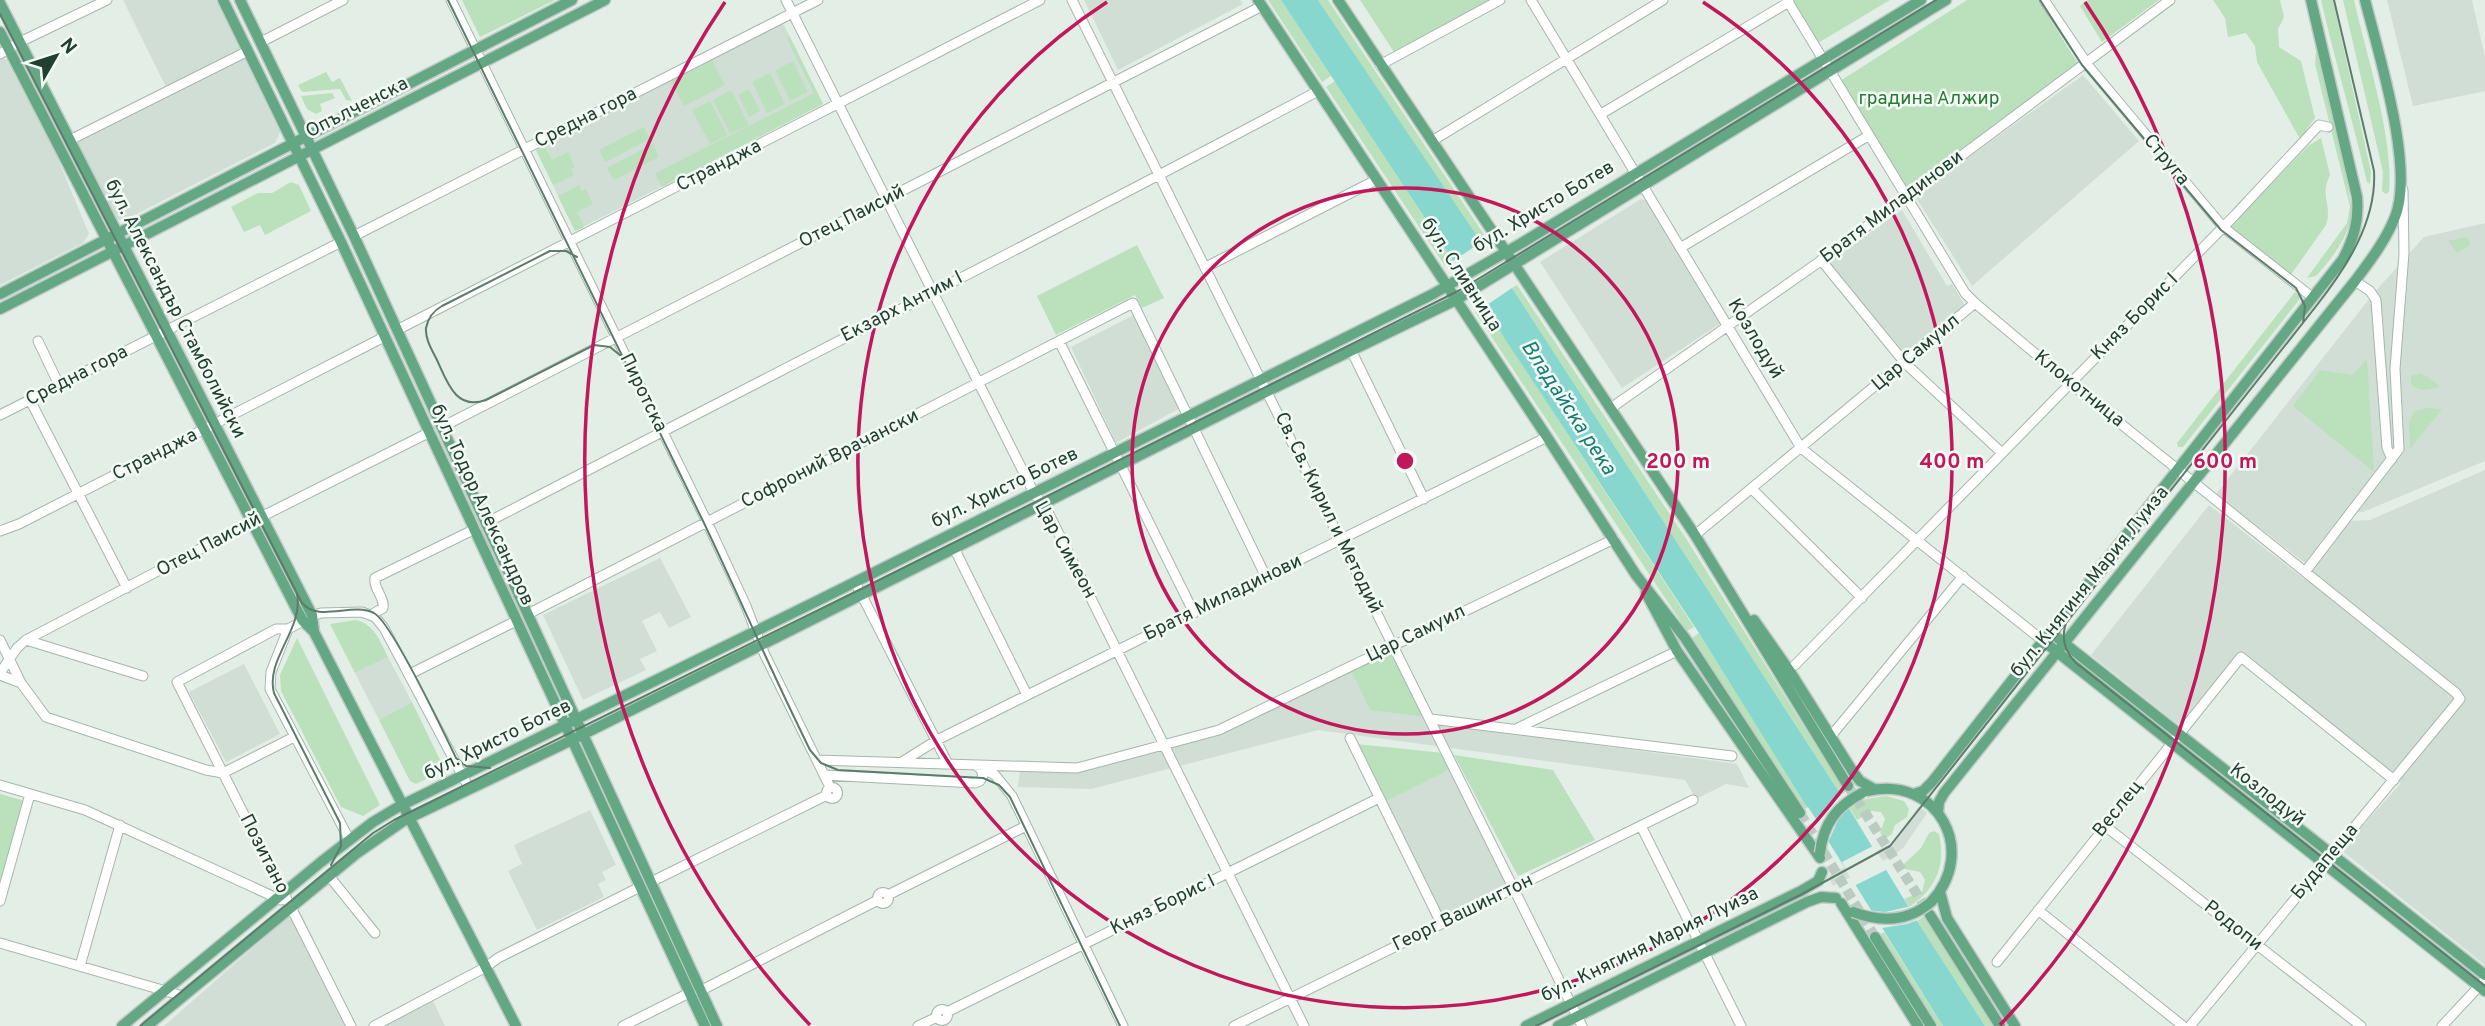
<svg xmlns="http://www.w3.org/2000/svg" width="2485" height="1026" viewBox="0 0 2485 1026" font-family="Overpass,sans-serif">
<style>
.built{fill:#d1ded5}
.green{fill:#bae1bb}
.water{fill:#87d7ce}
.pier{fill:#e3eee6}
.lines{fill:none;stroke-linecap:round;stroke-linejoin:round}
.major-tunnel{stroke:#bccbc2;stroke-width:10;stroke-dasharray:10 5;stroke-linecap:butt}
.minor-casing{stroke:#a5b7ac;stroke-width:11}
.major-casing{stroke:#c1cac5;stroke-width:13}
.minor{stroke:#fff;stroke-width:9}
.major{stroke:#64a784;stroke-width:10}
.tram{stroke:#5c7d6b;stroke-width:2}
.major-bridge-casing{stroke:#c1cac5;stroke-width:13;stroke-linecap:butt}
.major-bridge{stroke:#64a784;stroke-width:10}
.ring{fill:none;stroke:#c2185b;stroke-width:3.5}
.labels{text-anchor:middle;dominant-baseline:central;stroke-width:5;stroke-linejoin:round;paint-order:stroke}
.park-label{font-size:19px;fill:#287c32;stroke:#f4faf6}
.street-label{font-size:19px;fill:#214130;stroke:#f4faf6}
.water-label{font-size:21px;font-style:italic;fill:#167d73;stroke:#f4faf6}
.centre{fill:#c2185b;stroke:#f4faf6;stroke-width:3.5}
.ring-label{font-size:21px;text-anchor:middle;font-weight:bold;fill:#c2185b;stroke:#f4faf6;stroke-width:5;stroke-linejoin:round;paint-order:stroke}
</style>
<rect width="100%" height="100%" fill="#e3eee6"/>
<!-- built -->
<path class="built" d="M123,0H216L280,132L275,143L123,221L115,218L74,139L168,91Z
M1084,0H1240L1243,4L1118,70Z
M2387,0H2472L2485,57V91L2413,106Z
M781,24L784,25L823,104L575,231L536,150Z
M0,57L7,60L55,152L89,234L83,243L0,285Z
M2083,75L2139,141L1972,286L1915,196Z
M1641,199L1647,201L1721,323L1622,388L1540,262Z
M1902,210L1947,286L1952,284L1965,306L1906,355L1829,262Z
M2485,223V461L2363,512L2345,513L2305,563L2216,494L2373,294L2424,237Z
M1134,315L1182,407L1116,443L1071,347Z
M2485,470V965L2341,850L2401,783L2239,652L2179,725L2091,655L2209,505L2304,579L2349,521L2370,520Z
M660,558L691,617L669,628L660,612L642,621L657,651L640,659L646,670L583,700L543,615Z
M388,657L412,702L379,720L355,673Z
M244,664L280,734L226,762L189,692Z
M1351,670L1427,717V722L1737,764L1749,788L1726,784L1696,799L1685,780L1318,730L1091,789L1018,787L1020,769L1077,770L1222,733Z
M1453,768L1510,884L1443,918L1385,802Z
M1919,806L1927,813L1903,848L1894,855L1833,886L1828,876L1890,844L1901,832Z
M590,810L616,865L602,872L606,880L598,884L604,897L537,930L508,871L522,864L514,845Z
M298,908L356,1026H164Z
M433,1001L445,1026H383Z"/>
<!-- green -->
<path class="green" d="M462,0H555L480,37Z
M1268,0H1281L1331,76L1322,82Z
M1318,0H1328L1487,239L1480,243Z
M1360,0H1499L1396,55Z
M1792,0H1890L1818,43Z
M1967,0H2038L2079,65L1909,192L1840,81Z
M2088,0H2159L2102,42L2080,6Z
M2213,0H2280L2284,17L2278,29L2279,47L2301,61L2315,118L2300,139L2257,62L2255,46L2246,33L2228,37L2225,18Z
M2321,0H2333L2371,172L2370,184L2367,182C2353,121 2335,61 2321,0Z
M2343,0H2354C2366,54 2394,138 2389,192L2386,194L2382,191L2383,172Z
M789,35L823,104L662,187L655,173L814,93L787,39Z
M2316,50L2335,115L2352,211C2349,237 2333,257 2316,276L2307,278L2347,223L2350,207L2315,64Z
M712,60L725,85L684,106L671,81Z
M793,61L808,92L790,101L775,70Z
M326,72L332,82L340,78L352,101L346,100L340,89L302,92L298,85Z
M770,73L785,104L767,113L752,82Z
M1335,81L1453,261L1445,266L1326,87Z
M749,89L760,111L749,117L738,95Z
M731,90L749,125L730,134L713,100Z
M332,93L335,98L320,104L322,111L316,114L307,109L301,96Z
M710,101L728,135L710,144L692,110Z
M644,127L650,139L605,162L599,150Z
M2321,138L2330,175C2319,198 2333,204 2326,225L2290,276L2229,228L2308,146Z
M653,144L659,157L614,180L607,168Z
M544,145L552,160L568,152L575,167L571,169L574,175L553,185L536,150Z
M291,182L299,185L311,211L265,235L260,225L244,232L231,207L258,193H272Z
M579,185L582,191L586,189L593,204L577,212L584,227L575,231L558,196Z
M2466,237L2470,242L2469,246L2457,253L2448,241Z
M1137,245L1164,298L1142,308L1135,295L1056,335L1037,296Z
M1517,285L1687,540L1845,792L1841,795L1512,288Z
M2295,292L2300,296L2299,300L2183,447H2178L2177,443Z
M1484,307L1694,627L1687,631L1475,312Z
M2367,359L2374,472L2293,406L2320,370L2352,375Z
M2422,373L2425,377L2427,376L2440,387C2429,389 2420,393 2411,384V376Z
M2425,408L2442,409L2410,449L2409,424L2413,412Z
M356,620C374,624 380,641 388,657L355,673L330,624Z
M1699,633L1808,807L1805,810L1692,638Z
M297,638L380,805L363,816L341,807L281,691L280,675Z
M1393,650L1427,717L1370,710L1351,670Z
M412,702L442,764L437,774L416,784L410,781L379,720Z
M1357,744L1443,753L1453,768L1385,802Z
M1454,755L1553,770L1595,840L1518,876Z
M0,794L28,802L0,901Z
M1886,796L1904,801L1909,809L1907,817L1895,825L1892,834L1886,838L1880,833L1885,819L1881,812L1872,811L1857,820L1850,808L1866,799Z
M1934,831L1939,834C1946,866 1936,889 1909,907L1904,899L1922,892L1925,880L1920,872L1905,869L1903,865L1921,848L1929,833Z
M1924,916L1993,1026H1985L1917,921Z
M1884,932L1943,1026H1938L1879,935Z"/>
<!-- water -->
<path class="water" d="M1281,0H1318L1512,288L1841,795L1917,921L1985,1026H1943L1699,633Z"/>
<!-- pier -->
<path class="pier" d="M1483,241L1515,286L1481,309L1450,263Z
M1844,793L1853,806L1840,816L1827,845L1805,809L1808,807L1818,822L1831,803Z
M1873,846L1885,864L1886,870L1854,886L1842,862Z
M1912,906L1920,919L1907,924L1882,928L1884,932L1881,934L1866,910L1885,912Z"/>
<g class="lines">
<!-- major-tunnel -->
<path class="major-tunnel" d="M1848,786L1929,913
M1800,813L1875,937"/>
<defs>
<path id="minor" d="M451,0L707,522L746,606L764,653L830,787
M786,0L1034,493L1047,510L1304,1026
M1072,0L1582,1026
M1531,0L1801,448L2042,640
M1787,0L1965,293L1975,303L2070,383L2456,693L2460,699L2190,1026
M2044,0L2090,68L2223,227L2312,297
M261,42L343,0
M0,54L20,42L107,0
M1380,65L1500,0
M1601,114L1789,2
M70,140L248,51
M1432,141L1663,0
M354,236L818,0
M1680,248L1868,136
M1821,260L1905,363L2002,453
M1206,267L1376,180
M2355,281L2370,291L2376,300L2387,448L2392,459
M397,330L1040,0
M38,341L59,385
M1059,341L1194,613
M1351,350L1424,499
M30,400L127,588
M1611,408L1819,262L2170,0
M0,415L341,242
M442,427L1262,6
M1752,489L1862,598
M486,523C763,379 1043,238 1318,91
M0,531L19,524L384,337
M1695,535L1975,303
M954,548L1027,695
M2305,572L2399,449L2395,369L2404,253L2403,190
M855,582L948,764
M528,614L1133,303L1266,577
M371,615L383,608C385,597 373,589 375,578L475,529
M312,616L321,613L362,612L375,617L384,628L469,788
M303,621L288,629L271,672L270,689L349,839
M288,629H276L177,682L351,1026
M0,640L21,683L46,717L206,770L223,773L294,737
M26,640L143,676
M1795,665L2235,215L2319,125L2328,127
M0,673L17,648L26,640L261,517L430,432
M410,674L516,621
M0,675L21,683
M1431,719L1732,756
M1518,728L1677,651
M1831,736L1963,576
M1350,738L1441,923
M817,760L1077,768L1219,730L1614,539
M902,762L937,740L1547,437
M980,767L995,775L1012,796L1123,1026
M824,775L975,783L980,781L983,776L981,769L975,765
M0,785L85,810L281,900
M826.5 793a5.5 5.5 0 1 1 11 0a5.5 5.5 0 1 1-11 0Z
M1641,826L1741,1026
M2105,826L2361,1026
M329,876L375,933
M651,882L827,795
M877.5 898a5.5 5.5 0 1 1 11 0a5.5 5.5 0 1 1-11 0Z
M888,895L1026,826
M0,901L30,794
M2038,910L2183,1026
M0,943L183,996
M1997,962L2241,657L2394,780
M80,966L120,825
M700,991L878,900
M936.5 1015a5.5 5.5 0 1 1 11 0a5.5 5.5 0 1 1-11 0Z
M947,1012L1379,798
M374,1026L486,967L498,958L640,887
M623,1026L689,993
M918,1026L937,1017
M1234,1026L1693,800
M2442,1026L2485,980"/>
<path id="major" d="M223,0L341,242L705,1026
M240,0L354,236L717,1026
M1258,0L1547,437L1636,575L1685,638L1800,813
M1338,0L1695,535L1848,786
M0,3L312,615L314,632
M0,32L297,610L303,621L314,632L516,1026
M0,294L572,0
M0,309L605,0
M1646,593L1677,651L1820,858
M1754,620L1789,670L1853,772L1860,781L1874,789
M2050,632L2485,975
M2042,640L2485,991
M1868,791C1937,775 1979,851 1931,902
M1914,794L1923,791L1932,782L2343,259C2354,238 2359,221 2357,197L2311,0
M1938,813L1939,802L1944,793L2355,281C2370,261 2386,240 2395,217C2415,169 2378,52 2365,0
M1940,892L1947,918L2015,1026
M1841,903L1918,1026
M1930,915L2000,1026
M1875,937L1931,1026
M122,1026L321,862L373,822L398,807L817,601L1433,294L1520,244L1921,0
M147,1026L356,854L405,820L572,740L1274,388L1456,300L1946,0
M1526,1026L1801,891L1818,881L1822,872
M1558,1026L1807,902L1821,897L1836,898"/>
</defs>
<!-- minor casing -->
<use href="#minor" class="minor-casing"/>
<!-- major casing -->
<use href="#major" class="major-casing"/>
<!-- minor -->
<use href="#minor" class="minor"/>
<!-- major -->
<use href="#major" class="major"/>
<!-- tram -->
<path class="tram" d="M448,0L704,523C740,599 773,675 810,750L821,763L838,770L983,778L999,785L1010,797L1120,1026
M2040,0L2082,65L2221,230L2296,288L2305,306L2303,323
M0,14L302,603C319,623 352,602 374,613C392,623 444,733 456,758L466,766L490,768
M577,257L566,251H550L442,306C433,311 428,318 426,328C425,339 432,350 437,360C447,382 456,411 486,400L594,345L610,347L621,356
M297,594C304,629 265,659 274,693L340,823L341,846L331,865
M2066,623C2061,638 2064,651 2076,663L2485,986
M140,1026L373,833L394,820L859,590L1460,290L1936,0
M1536,1026L1802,894L1890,846L2317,305C2346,268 2377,221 2374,171L2334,0"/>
<defs>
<path id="major-bridge" d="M1820,853C1823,824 1837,806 1862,793
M1853,912C1880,922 1908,922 1931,902"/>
</defs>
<!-- major-bridge casing -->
<use href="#major-bridge" class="major-bridge-casing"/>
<!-- major-bridge -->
<use href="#major-bridge" class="major-bridge"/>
</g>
<!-- distance rings -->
<g class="ring">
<circle cx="1405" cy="461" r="273"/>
<path d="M1703 2A547 547 0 1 1 1107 2"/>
<path d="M810 1025A820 820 0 0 1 725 2M2085 2A820 820 0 0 1 2000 1025"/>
</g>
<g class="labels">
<!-- park labels -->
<g class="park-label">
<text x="1929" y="99">градина Алжир</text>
</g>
<!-- street labels -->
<g class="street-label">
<text transform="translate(357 108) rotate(-27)">Опълченска</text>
<text transform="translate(586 118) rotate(-27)">Средна гора</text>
<text transform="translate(2166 160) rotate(50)">Струга</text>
<text transform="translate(719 166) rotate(-27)">Странджа</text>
<text transform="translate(1544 207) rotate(-31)">бул. Христо Ботев</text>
<text transform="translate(1892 207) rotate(-37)">Братя Миладинови</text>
<text transform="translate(852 217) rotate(-27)">Отец Паисий</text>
<text transform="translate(1461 275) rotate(57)">бул. Сливница</text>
<text transform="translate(902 307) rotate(-27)">Екзарх Антим I</text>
<text transform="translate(175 309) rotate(63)">бул. Александър Стамболийски</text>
<text transform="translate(2135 317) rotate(-45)">Княз Борис I</text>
<text transform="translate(1755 339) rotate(59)">Козлодуй</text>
<text transform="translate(1916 353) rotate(-40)">Цар Самуил</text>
<text transform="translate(77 376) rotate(-27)">Средна гора</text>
<text transform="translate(2079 389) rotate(39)">Клокотница</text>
<text transform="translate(643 393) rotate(64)">Пиротска</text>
<text transform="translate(155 455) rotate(-27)">Странджа</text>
<text transform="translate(830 459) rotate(-27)">Софроний Врачански</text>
<text transform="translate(1005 488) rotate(-26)">бул. Христо Ботев</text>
<text transform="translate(482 505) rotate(65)">бул. Тодор Александров</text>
<text transform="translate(1328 513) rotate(64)">Св. Св. Кирил и Методий</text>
<text transform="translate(209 545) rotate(-28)">Отец Паисий</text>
<text transform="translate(1065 550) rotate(61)">Цар Симеон</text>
<text transform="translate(2090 582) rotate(-51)">бул. Княгиня Мария Луиза</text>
<text transform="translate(1223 598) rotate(-26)">Братя Миладинови</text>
<text transform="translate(1416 634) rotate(-26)">Цар Самуил</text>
<text transform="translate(498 740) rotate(-26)">бул. Христо Ботев</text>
<text transform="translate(2267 795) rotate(38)">Козлодуй</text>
<text transform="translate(2118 809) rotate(-51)">Веслец</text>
<text transform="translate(264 854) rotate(63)">Позитано</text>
<text transform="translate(2325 862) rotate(-50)">Будапеща</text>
<text transform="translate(1163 905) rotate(-26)">Княз Борис I</text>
<text transform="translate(1463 913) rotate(-26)">Георг Вашингтон</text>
<text transform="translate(2233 926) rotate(38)">Родопи</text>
<text transform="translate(1650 945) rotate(-26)">бул. Княгиня Мария Луиза</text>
</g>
<!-- water labels -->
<g class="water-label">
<text transform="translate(1568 408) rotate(57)">Владайска река</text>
</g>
</g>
<circle cx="1405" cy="461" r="10" class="centre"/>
<g class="ring-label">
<text x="1678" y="468">200 m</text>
<text x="1952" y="468">400 m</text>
<text x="2225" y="468">600 m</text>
</g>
<!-- north arrow -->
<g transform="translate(56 56) rotate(51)" stroke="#f4faf6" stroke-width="5" paint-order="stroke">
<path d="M0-5L12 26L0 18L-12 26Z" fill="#214130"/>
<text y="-10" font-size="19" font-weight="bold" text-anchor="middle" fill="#214130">N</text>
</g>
</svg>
